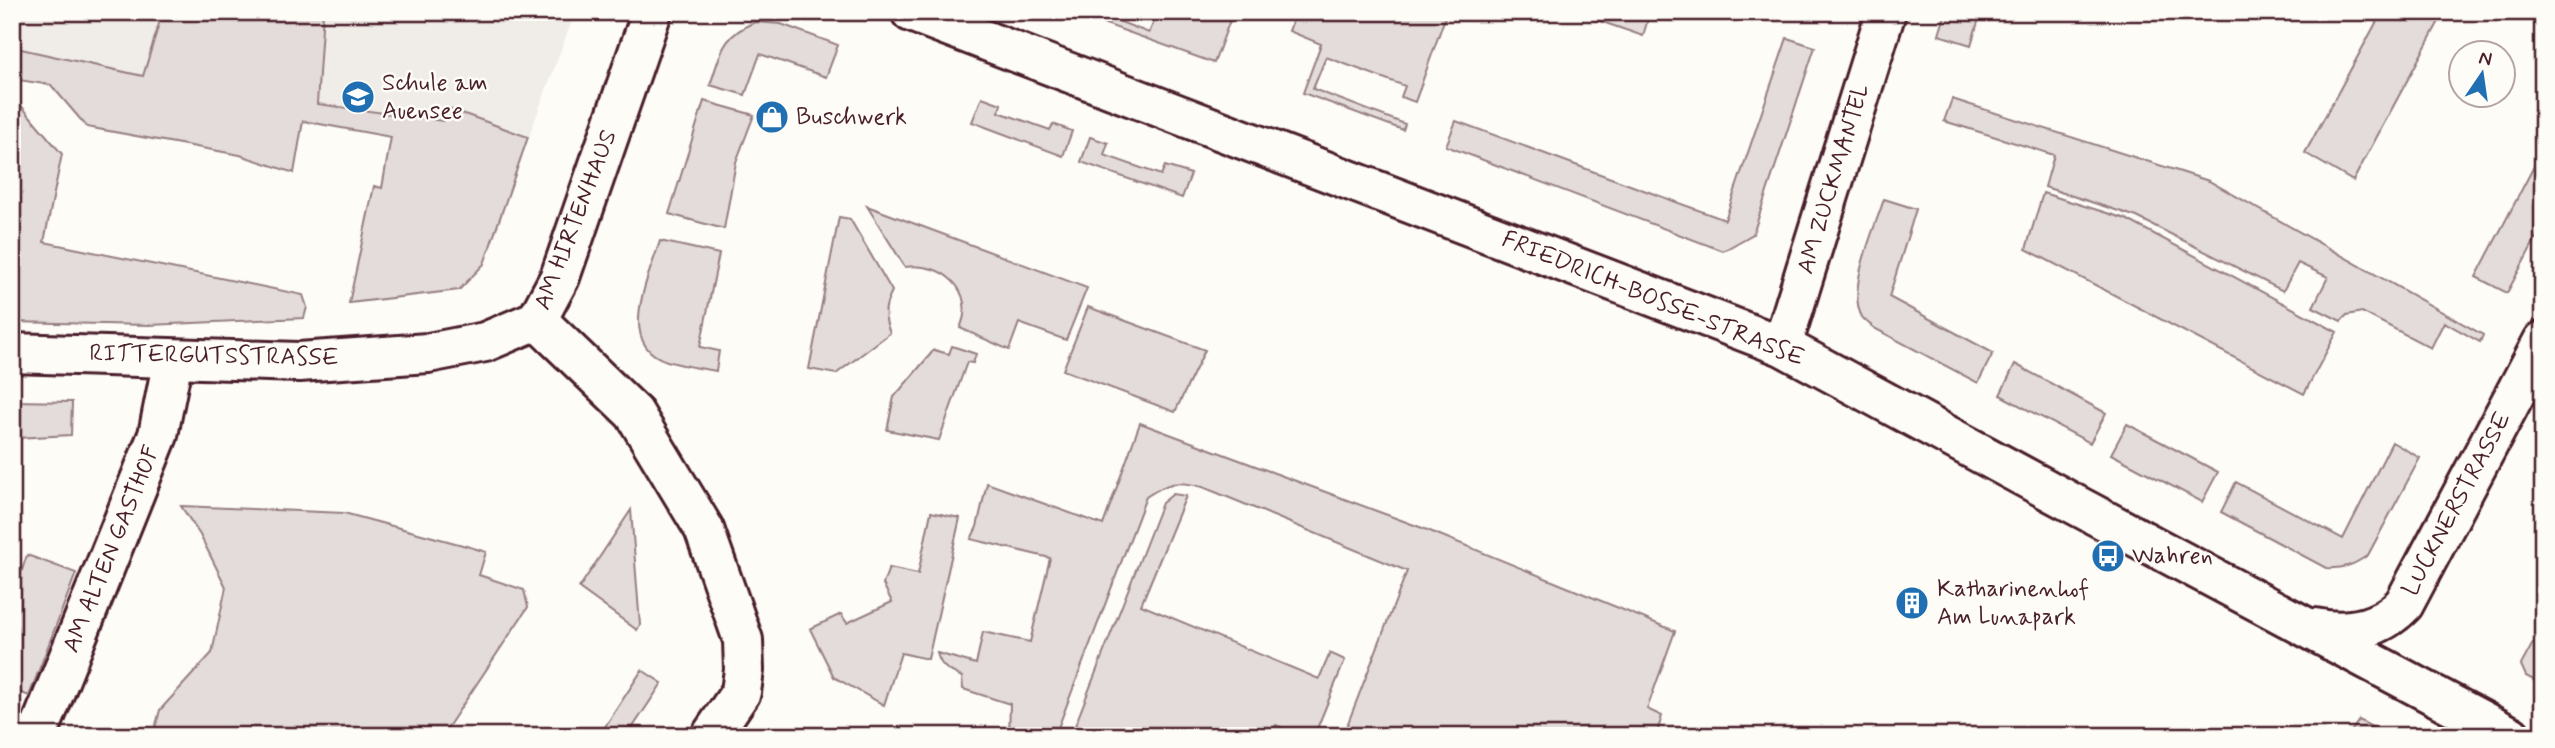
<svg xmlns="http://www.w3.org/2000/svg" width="2555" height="748" viewBox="0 0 2555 748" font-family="Mynerve,sans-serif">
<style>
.built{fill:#f0ece8}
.green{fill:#e3dcda;stroke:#967e82;stroke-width:2}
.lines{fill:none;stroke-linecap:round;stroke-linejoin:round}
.minor-casing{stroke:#4a1f2b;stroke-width:44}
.secondary-casing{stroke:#4a1f2b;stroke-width:44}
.minor{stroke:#fdfcf7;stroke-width:38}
.secondary{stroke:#fdfcf7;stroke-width:38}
.labels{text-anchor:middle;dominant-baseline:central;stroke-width:5;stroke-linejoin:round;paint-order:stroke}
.poi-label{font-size:24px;fill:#4a1f2b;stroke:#fdfcf7;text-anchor:start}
.street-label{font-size:24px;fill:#4a1f2b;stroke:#fdfcf7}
</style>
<rect width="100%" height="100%" fill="#fdfcf7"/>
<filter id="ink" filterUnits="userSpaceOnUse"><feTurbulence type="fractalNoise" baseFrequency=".0143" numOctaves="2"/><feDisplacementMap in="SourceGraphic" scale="14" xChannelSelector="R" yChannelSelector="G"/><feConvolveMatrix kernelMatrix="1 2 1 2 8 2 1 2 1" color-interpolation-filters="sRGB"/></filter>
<g filter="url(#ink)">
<!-- built -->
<path class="built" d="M12,12H575L520,160L12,67Z"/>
<!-- green -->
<path class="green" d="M186,12H323L317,104L443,121L448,108L528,137L484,264L459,290L349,303L374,186L382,188L391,137L303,121L294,173L240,155L87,127L51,85L12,79V47L143,76L162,14Z
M1158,12H1233L1214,63L1097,21L1100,14L1149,33Z
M1296,12H1447L1415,102L1401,97L1405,86L1326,57L1313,89L1405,124L1403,130L1303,93L1321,44L1289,31Z
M1592,12H1650L1643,36L1591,18Z
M1946,12H1981L1971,45L1939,35Z
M2382,12H2444L2353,181L2305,153Z
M755,22L781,24L838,45L826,77L760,54L745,95L710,85C721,54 721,36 755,22Z
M1787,38L1815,47L1753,234L1723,251L1446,146L1456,121L1725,220Z
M982,97L1001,104L999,112L1050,130L1053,124L1072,131L1063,156L972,122Z
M1952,99L2209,181L2483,335L2480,342L2444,322L2431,348L2362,312L2347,315L2341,321L2313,307L2328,277L2298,263L2283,291L2137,217L2045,187L2054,155L1944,121Z
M12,101L18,102L62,154L44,242L303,295L307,307L304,318L149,325L12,322Z
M704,101L754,115L736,162L724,229L669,214Z
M1090,137L1108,143L1104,155L1161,175L1165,166L1191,174L1182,198L1081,162Z
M2543,149V225L2507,293L2476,277Z
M2043,193L2126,219L2337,332L2304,394L2026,249Z
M1884,199L1916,209L1889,297L1993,353L1978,383L1874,328C1871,325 1865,321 1862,317C1846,289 1875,228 1884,199Z
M867,206L1087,288L1066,340L1019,323L1009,350L960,328C977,291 942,261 905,267Z
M839,217L850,219L892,291C884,307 883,316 890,333L836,374L809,369Z
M660,241L719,254L700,347L719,351L716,371C700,368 683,366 667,361C615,345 649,276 660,241Z
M1088,307L1205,350L1175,412L1063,370Z
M952,346L976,354L973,363L967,362L939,440L887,430L894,397L934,350L949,354Z
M2015,364L2106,413L2090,443L2000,395Z
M12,401L72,402L71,435L16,438L12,478Z
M1140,423L1425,529L1675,631L1647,709L1662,716L1656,736H1343L1407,571L1203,487C1177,480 1168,482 1146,497L1058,728L1052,736H1009L1010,704L963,689L962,677C948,670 941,668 937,653L976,664L983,632L1030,642L1050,558L971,539L977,527L987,483L1103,525Z
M2127,424L2218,472L2202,502L2111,454Z
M2392,442L2420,458L2368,555C2354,565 2344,569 2326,568L2221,512L2236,482L2343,539Z
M1173,494L1186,496L1141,605L1319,679L1330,653L1345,660L1314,736H1301L1276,725L1271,736H1174L1166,733L1164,736H1151L1134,729L1131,736H1071L1162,503Z
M181,506L344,513L470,547L486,552L479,575L524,590L528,607L442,736H153L160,710L212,653L226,587L200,535Z
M631,510L640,625L637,630L579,588Z
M931,512L960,518L928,659L901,653L884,705L834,677L810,629L841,614L847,623L892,602L883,584L889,568L918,574Z
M27,555L76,573L29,696L12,689V590L15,591Z
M2533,643L2543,648V685L2526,676L2521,665Z
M642,670L662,683L627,736H599Z
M2359,720L2388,736H2348Z"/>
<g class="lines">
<defs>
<path id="minor" d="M911,12L1782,346L2076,505L2511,736
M537,320L634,413L704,529L743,640L744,670L741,692L711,736
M1782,346L1886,12
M2315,628C2349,635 2380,629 2404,604L2543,341
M37,736L158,435L173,359"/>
<path id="secondary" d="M12,353L299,362L428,353L485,342L537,320L560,277L652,12"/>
</defs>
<!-- minor casing -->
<use href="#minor" class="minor-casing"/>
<!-- secondary casing -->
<use href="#secondary" class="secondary-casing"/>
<!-- minor -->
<use href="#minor" class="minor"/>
<!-- secondary -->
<use href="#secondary" class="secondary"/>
</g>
</g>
<!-- icons -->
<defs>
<symbol id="school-disc" viewBox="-11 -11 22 22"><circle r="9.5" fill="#1f6fb2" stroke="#fdfcf7"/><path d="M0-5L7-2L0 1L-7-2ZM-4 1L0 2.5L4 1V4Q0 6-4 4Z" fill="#fff"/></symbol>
<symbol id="shop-disc" viewBox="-11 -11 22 22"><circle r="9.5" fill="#1f6fb2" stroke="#fdfcf7"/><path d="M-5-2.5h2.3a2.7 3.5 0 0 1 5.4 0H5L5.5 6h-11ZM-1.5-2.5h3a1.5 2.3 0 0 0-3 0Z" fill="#fff"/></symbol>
<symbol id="bus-disc" viewBox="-11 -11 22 22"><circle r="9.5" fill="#1f6fb2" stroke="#fdfcf7"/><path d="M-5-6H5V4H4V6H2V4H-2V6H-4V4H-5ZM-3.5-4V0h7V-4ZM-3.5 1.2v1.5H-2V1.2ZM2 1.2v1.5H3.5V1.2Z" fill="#fff"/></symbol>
<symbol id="building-disc" viewBox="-11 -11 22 22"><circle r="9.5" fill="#1f6fb2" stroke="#fdfcf7"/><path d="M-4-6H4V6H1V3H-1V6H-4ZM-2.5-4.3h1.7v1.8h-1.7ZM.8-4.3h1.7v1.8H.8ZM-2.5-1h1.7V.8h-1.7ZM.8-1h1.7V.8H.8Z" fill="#fff"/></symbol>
</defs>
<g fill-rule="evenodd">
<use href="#school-disc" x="339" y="78" width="38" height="38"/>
<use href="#shop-disc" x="753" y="98" width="38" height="38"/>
<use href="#bus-disc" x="2089" y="537" width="38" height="38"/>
<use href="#building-disc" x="1893" y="584" width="38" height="38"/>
</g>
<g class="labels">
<!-- poi labels -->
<g class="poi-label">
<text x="382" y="83">Schule am<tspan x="382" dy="28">Auensee</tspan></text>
<text x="796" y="117">Buschwerk</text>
<text x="2132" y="556">Wahren</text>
<text x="1937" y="589">Katharinenhof<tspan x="1937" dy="28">Am Lunapark</tspan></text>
</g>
<!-- street labels -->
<g class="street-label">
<text transform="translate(1834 179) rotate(-73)">AM ZUCKMANTEL</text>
<text transform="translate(576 220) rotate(-69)">AM HIRTENHAUS</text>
<text transform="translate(1653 299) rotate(22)">FRIEDRICH-BOSSE-STRASSE</text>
<text transform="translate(214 356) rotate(1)">RITTERGUTSSTRASSE</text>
<text transform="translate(2457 504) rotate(-62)">LUCKNERSTRASSE</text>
<text transform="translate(112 549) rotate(-68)">AM ALTEN GASTHOF</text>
</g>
</g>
<!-- margin -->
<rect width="2555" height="748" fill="none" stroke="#fdfcf7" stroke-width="42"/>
<rect x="21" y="21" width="2513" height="706" fill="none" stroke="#4a1f2b" stroke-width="2.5" filter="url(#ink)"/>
<!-- north arrow -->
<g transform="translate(2482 74) rotate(13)"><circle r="33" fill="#fdfcf7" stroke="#b5a4a5" stroke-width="2"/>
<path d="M0-5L12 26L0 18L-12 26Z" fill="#1f6fb2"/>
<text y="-10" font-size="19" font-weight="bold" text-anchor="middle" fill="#4a1f2b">N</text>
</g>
</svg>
